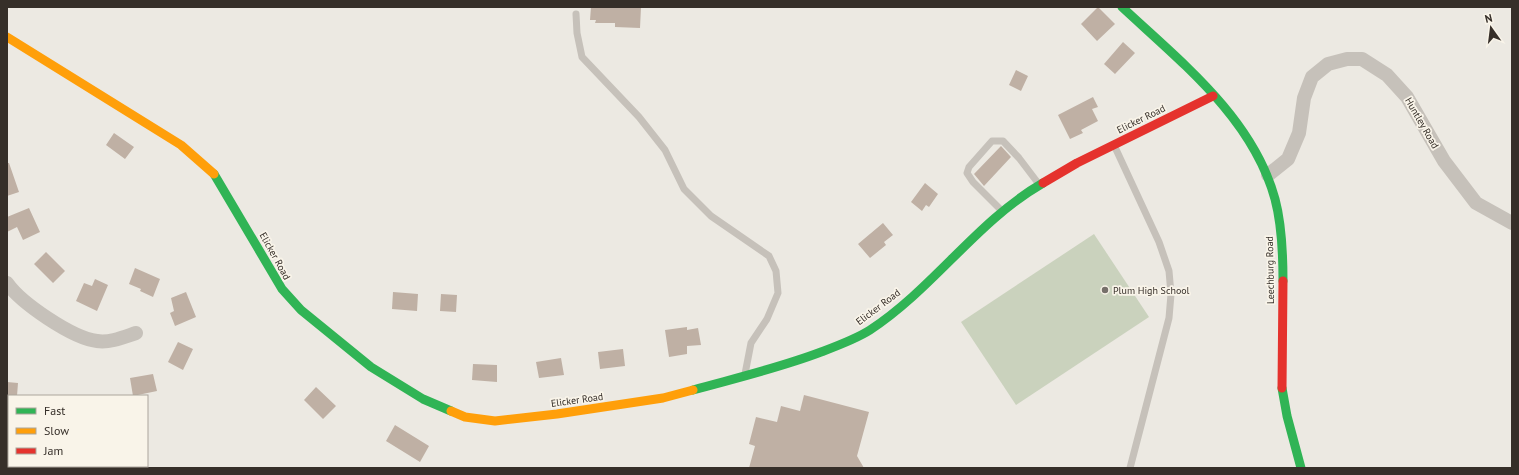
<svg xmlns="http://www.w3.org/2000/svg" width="1519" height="475" viewBox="0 0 1519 475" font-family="'PT Sans',sans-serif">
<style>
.green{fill:#cad2bd}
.building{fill:#bfb0a4}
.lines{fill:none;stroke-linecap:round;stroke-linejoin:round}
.lane{stroke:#c6c1ba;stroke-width:7}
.street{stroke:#c6c1ba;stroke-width:14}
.fast{stroke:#30b455;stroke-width:9}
.slow{stroke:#ff9f0a;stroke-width:9}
.jam{stroke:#e5322d;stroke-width:9}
.poi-dot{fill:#76706a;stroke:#f9f4e9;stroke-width:1.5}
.labels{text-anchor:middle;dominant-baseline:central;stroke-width:3.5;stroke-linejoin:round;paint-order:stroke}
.street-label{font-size:10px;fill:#362f29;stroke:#f9f4e9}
.poi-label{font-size:10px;fill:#362f29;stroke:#f9f4e9;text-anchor:start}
</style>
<rect width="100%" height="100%" fill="#ece9e2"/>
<!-- green -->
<path class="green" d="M1094,234L1149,317L1016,405L961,322Z"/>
<!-- building -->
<path class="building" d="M591,7H641L640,28L615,27V23H595L596,20H590Z
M1098,7L1115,24L1097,41L1081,24Z
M1123,42L1135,53L1115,74L1104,64Z
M1016,70L1028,76L1021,91L1009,85Z
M1093,97L1098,107L1092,109L1098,121L1081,130L1083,133L1070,139L1058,115Z
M114,133L134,147L125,159L106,145Z
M1001,146L1011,157L984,186L974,174Z
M7,163H9L19,192L7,196Z
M925,183L938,194L929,207L926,205L922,211L911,202Z
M29,208L40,232L23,240L17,227L7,232V217Z
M883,223L893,235L884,242L886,245L870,258L858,244Z
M46,252L65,271L53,283L34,264Z
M135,268L160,279L153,297L140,291L141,289L129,284Z
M95,279L108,285L97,311L76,301L84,283L92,286Z
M186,292L196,317L175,326L170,313L174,311L171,298Z
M393,292L418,294L417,311L392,309Z
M441,294L457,295L456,312L440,311Z
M687,327V330L698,328L701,345L687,346V354L669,357L665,330Z
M178,342L193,349L183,370L168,362Z
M623,349L625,366L600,369L598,352Z
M561,358L564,375L539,378L536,362Z
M473,364L497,365V382L472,380Z
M153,374L157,391L133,396L130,378Z
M7,382L18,383L17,396H7Z
M316,387L336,406L323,419L304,400Z
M804,395L869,412L857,456L864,468H749L755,446L749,444L756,417L777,422L781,406L800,411Z
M395,425L429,446L420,462L386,441Z"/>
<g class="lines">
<!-- lane -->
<path class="lane" d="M576,14L577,33L582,57L639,117L665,150L684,189L711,216L769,256L776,271L778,293L767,319L751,343L745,374
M1114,145L1159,242L1169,271L1171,294L1169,318L1130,468
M1001,210L973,182L967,173L969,167L992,141H1003L1019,158L1038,183"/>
<!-- street -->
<path class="street" d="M1268,175L1288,159L1299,133L1304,98L1312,77L1328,64L1347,59H1362L1387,75L1407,97L1444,161L1476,203L1512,223
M7,283C21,303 72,338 97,341C110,343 124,337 136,333"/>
<!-- fast -->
<path class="fast" d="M1122,7C1181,62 1253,118 1275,199C1282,225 1283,254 1283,281
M214,174L282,289L301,310L371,367L423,399L451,411
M1282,388L1287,416L1301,468
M693,390C736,378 779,368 821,352C837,346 856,339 870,330C934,288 977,221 1043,183"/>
<!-- slow -->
<path class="slow" d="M7,37L181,145L214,174
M451,411L465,417L495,421L557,414L663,398L693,390"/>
<!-- jam -->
<path class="jam" d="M1043,183L1077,163L1213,96
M1282,388L1283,281"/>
</g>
<!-- markers -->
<circle class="poi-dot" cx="1105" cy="290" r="4"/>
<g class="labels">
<!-- street labels -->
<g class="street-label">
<text transform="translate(1141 119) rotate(-26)">Elicker Road</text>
<text transform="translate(1422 123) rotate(60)">Huntley Road</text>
<text transform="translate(275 256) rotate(61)">Elicker Road</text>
<text transform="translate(1270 270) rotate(-91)">Leechburg Road</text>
<text transform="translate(878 307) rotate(-37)">Elicker Road</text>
<text transform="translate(577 400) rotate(-8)">Elicker Road</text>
</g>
<!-- poi labels -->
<g class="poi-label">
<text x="1113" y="290">Plum High School</text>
</g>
</g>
<!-- border -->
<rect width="1519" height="475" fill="none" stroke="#362f29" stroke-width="16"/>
<!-- legend -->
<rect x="8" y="395" width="140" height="72" fill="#f9f4e9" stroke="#aba59c"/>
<rect x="16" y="408" width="20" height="6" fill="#30b455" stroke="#aba59c"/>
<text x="44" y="415" font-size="12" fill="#362f29">Fast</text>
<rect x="16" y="428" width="20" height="6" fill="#ff9f0a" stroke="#aba59c"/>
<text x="44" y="435" font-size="12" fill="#362f29">Slow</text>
<rect x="16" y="448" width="20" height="6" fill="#e5322d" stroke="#aba59c"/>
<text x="44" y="455" font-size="12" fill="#362f29">Jam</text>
<!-- north arrow -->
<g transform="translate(1491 28) rotate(346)" stroke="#f9f4e9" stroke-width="3" paint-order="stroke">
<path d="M0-3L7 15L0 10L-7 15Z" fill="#362f29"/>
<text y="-6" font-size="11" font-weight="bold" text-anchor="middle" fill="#362f29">N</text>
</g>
</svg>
